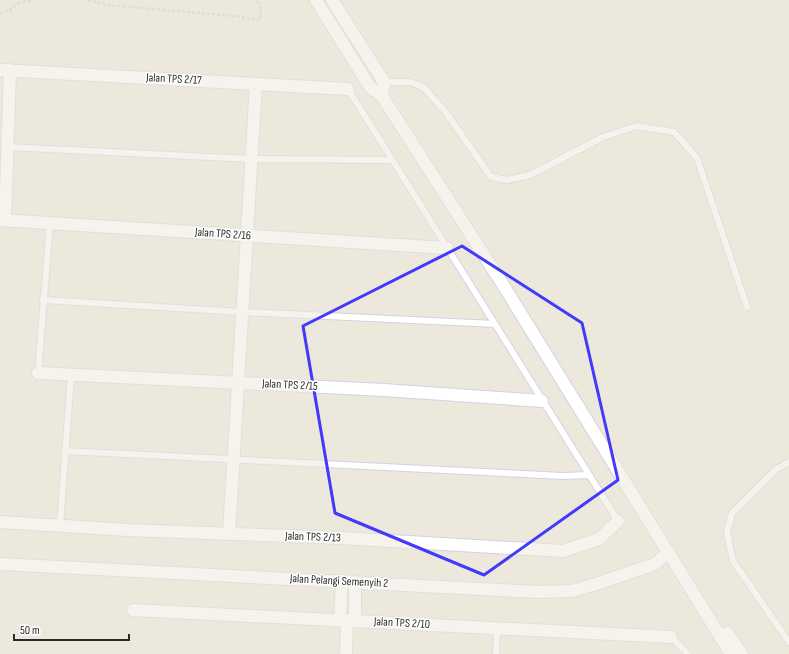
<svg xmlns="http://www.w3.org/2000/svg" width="789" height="654" viewBox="0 0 789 654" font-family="'Sofia Sans Condensed',sans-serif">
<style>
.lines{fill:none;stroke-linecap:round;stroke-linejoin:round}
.service-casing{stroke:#d2d1e3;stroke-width:8}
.minor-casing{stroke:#d2d1e3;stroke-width:14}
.path{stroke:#ccc;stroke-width:2.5;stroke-dasharray:3 2;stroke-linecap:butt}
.service{stroke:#fff;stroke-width:6}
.minor{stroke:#fff;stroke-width:12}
.marked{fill:none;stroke:#4339fc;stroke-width:3;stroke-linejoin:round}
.labels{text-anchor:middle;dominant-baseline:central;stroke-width:3;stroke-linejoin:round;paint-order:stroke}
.street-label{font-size:12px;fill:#2a2a2a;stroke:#fff}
</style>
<rect width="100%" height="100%" fill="#ece9dc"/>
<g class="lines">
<defs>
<path id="service" d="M383,82H410L423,87L445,111L491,177L507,180L530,175L603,137L637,126L674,132L697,158L747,307
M348,89L618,521
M7,147L251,159L392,160
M43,300L243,312L495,324
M38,373L50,223
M65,451L563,476L589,475
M789,462L775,470L732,513L727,533L733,561L789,642
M60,526L71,375
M671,637L688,654
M496,654L497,628"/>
<path id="minor" d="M316,0L370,87L382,96L505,288L731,654
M332,0L384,82L382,96
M0,70L348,89
M0,220L447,248
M5,220L10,70
M38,373L384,390L542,401
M0,522L128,530L341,538L563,551L599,539L618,521
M229,534L256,84
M0,564L538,592L572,591L596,584L655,564L669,552
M133,610L671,637
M340,620L342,581
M355,621V582
M727,633L742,654
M346,654L347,621"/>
</defs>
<!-- service casing -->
<use href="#service" class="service-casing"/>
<!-- minor casing -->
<use href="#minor" class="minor-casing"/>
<!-- path -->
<path class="path" d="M88,0L108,5L234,16L260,20L261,9L257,0
M18,3L34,0
M0,14L12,9L21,0"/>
<!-- service -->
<use href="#service" class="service"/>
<!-- minor -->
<use href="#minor" class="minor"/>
</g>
<!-- marked area -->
<path d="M0 0H789V654H0ZM462,246L582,323L618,480L484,575L335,513L303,326Z" fill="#ece9dc" fill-opacity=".55" fill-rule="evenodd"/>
<path class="marked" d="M462,246L582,323L618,480L484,575L335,513L303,326Z"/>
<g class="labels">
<!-- street labels -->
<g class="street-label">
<text transform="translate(174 79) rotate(3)">Jalan TPS 2/17</text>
<text transform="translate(223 234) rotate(4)">Jalan TPS 2/16</text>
<text transform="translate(290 385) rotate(3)">Jalan TPS 2/15</text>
<text transform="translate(313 537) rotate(2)">Jalan TPS 2/13</text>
<text transform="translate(339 581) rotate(3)">Jalan Pelangi Semenyih 2</text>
<text transform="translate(402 623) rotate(3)">Jalan TPS 2/10</text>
</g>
</g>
<!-- scale -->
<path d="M14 634v6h115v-6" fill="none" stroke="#2a2a2a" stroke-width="2"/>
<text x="20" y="634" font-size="12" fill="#2a2a2a" stroke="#ffffff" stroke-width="3" paint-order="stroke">50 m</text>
</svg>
